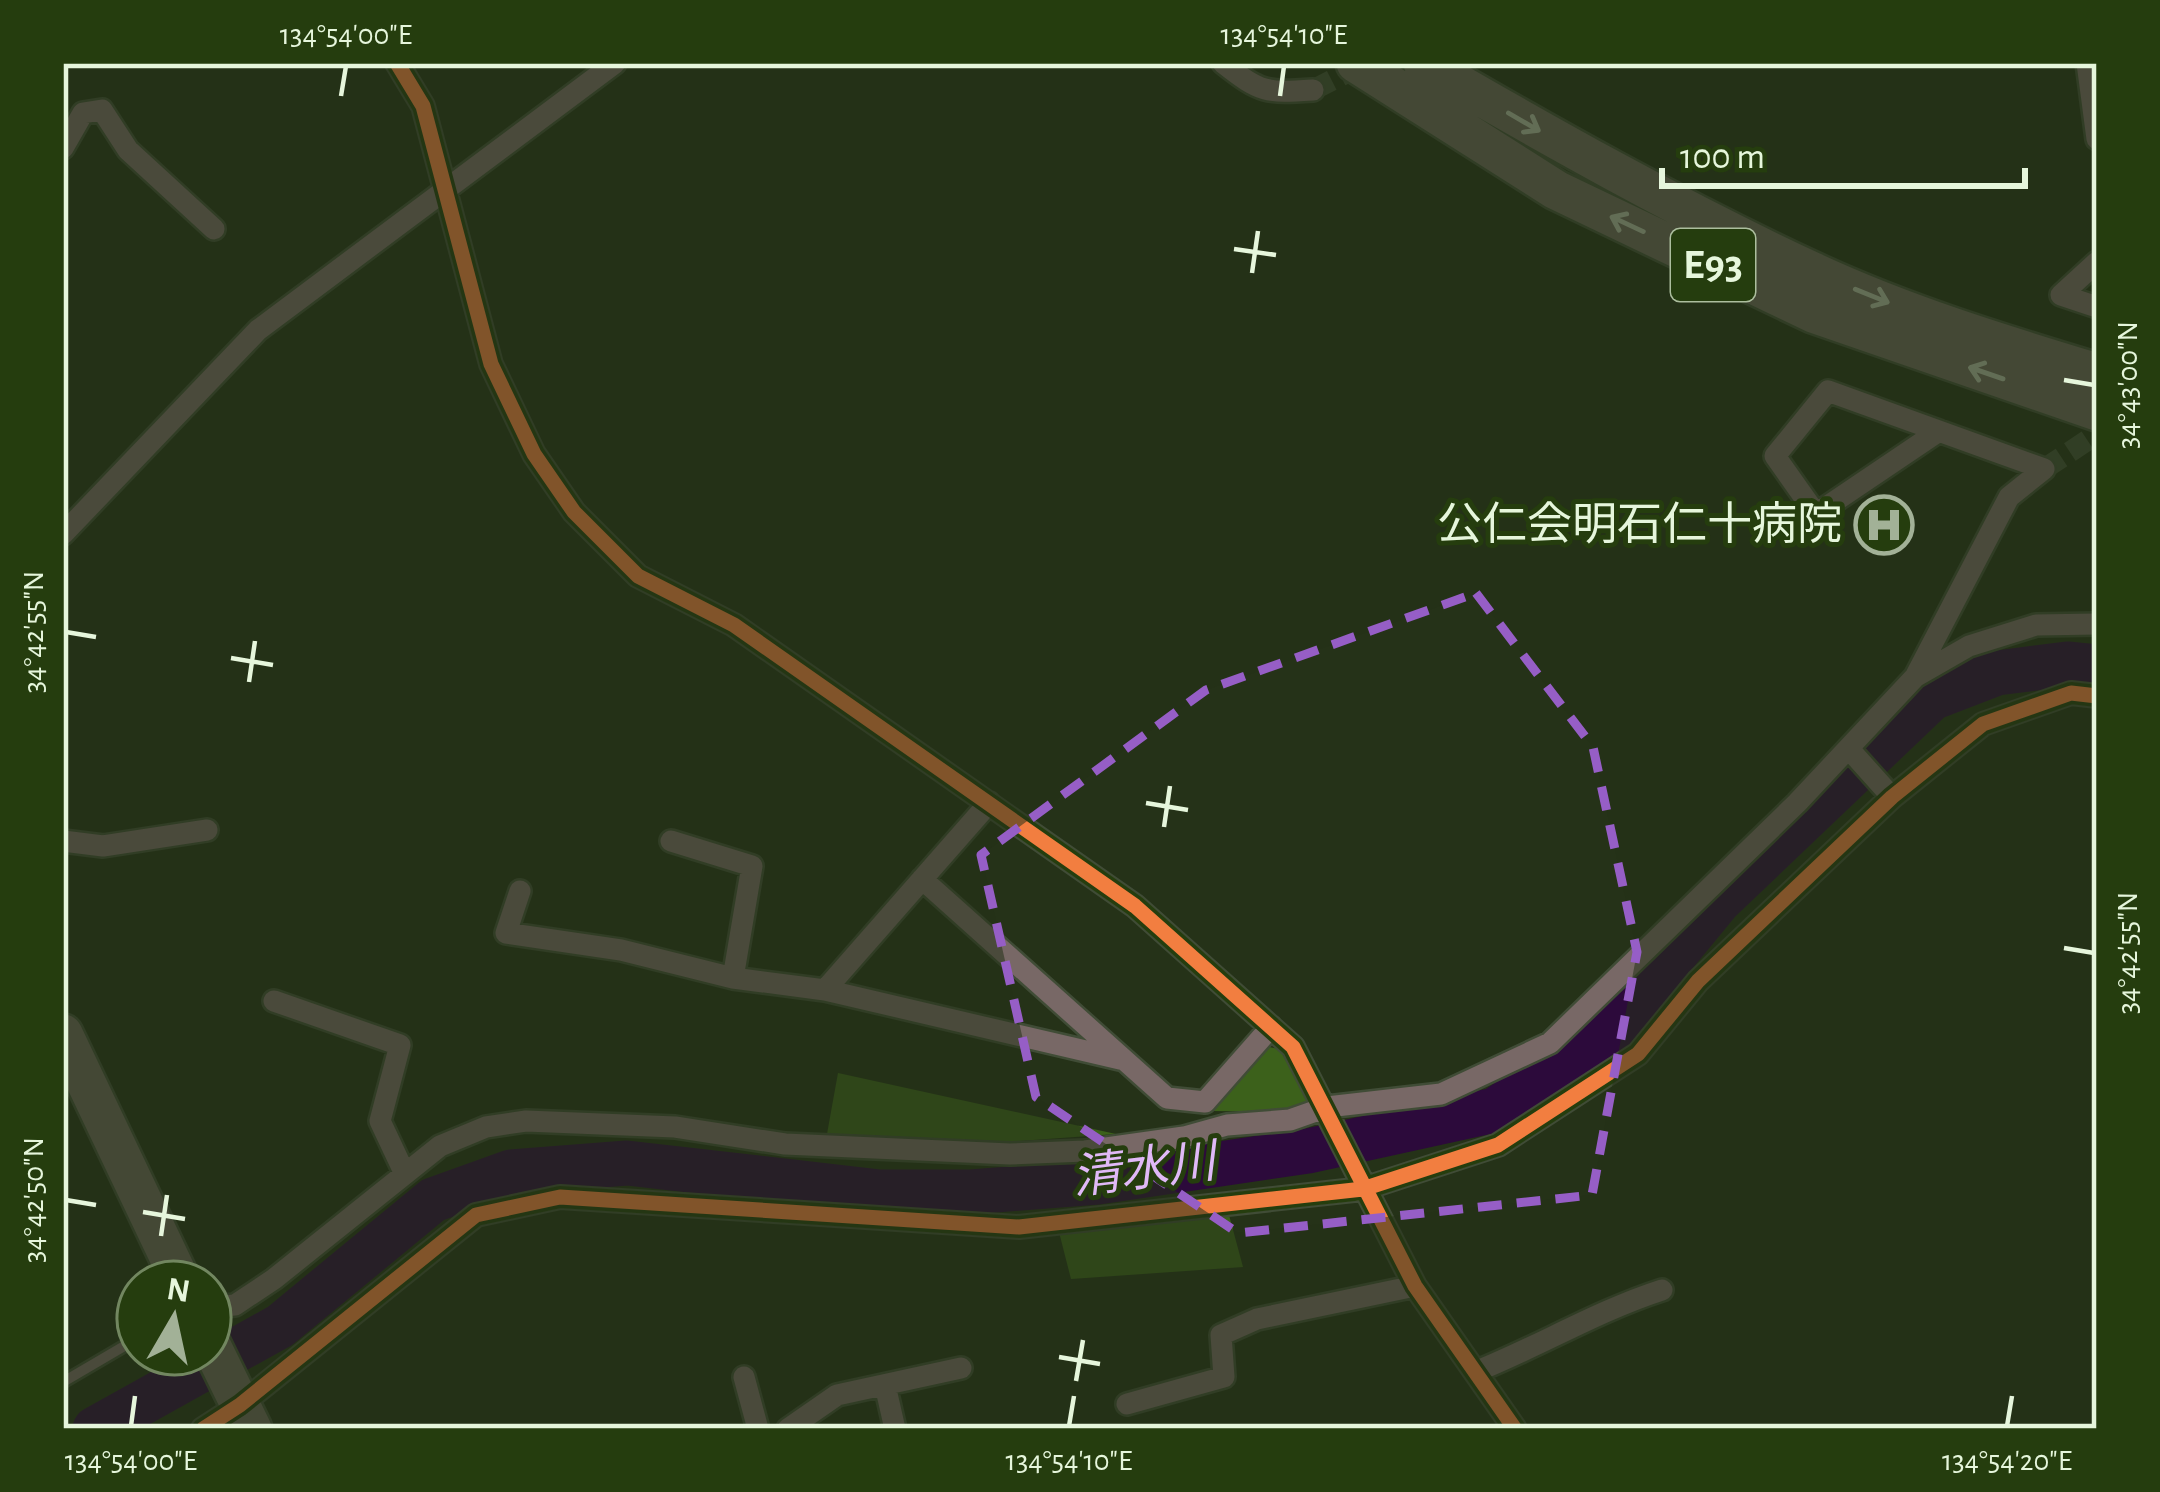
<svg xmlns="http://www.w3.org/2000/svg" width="2160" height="1492" viewBox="0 0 2160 1492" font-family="'Alegreya Sans','Noto Sans JP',sans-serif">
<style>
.green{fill:#3c611b}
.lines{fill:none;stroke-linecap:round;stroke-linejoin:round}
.river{stroke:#2c0a3b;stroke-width:45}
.street-tunnel{stroke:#424f35;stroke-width:21;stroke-dasharray:21 10;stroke-linecap:butt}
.lane-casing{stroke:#404c36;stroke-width:15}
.street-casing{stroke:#404c36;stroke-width:26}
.highway-casing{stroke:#404c36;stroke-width:44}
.lane{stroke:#786866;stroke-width:10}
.street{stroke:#786866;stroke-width:21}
.highway{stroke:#6a6559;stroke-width:39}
.cycleway-casing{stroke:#253d0e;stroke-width:22}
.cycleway{stroke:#f27e40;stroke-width:15}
.oneway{stroke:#aeb5a1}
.marked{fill:none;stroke:#965ec6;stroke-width:9;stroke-dasharray:24 15;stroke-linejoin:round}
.ticks{fill:none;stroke:#e6f6dc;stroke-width:4.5}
.labels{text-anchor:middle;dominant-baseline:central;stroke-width:10;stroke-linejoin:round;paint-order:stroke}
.shield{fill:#253d0e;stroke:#acbe9e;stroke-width:3}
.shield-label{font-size:42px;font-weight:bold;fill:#e6f6dc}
.poi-label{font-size:45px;fill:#e6f6dc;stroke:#253d0e;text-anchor:end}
.water-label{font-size:48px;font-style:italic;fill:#e0b9f7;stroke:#253d0e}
.neatline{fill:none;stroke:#e6f6dc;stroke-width:4.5}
.ticks-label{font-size:30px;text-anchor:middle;fill:#e6f6dc}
</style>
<rect width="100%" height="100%" fill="#253218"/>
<!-- green -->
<path class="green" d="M1269,1047L1279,1049L1314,1104L1285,1112L1212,1111Z
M838,1073L1116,1134L992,1143L827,1134Z
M1229,1215L1243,1267L1071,1279L1059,1232Z"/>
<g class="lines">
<!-- river -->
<path class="river" d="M95,1429L280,1326L433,1200L511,1172L627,1163L880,1192H971L1098,1182L1308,1151L1495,1110L1611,1032L1719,901L1932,698L1997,673L2067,664L2097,667"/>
<!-- street-tunnel -->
<path class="street-tunnel" d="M1313,90L1366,63
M2044,469L2097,434"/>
<defs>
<path id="lane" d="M63,1382L138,1338"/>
<path id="street" d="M397,63L423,106L491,364L534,454L574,512L638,576L734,625L1135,906L1293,1047L1415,1286L1515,1429
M1223,63C1261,93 1266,93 1313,90
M2087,63L2097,139
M63,148L83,113L102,110L128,150L214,229
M2097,262L2061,295L2097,307
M1939,431L1816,514L1775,456L1828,391L2044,469
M63,534L258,330L615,63
M1916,675L2009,497L2044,469
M1849,749L1892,797
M989,803L825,990L1120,1059
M63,841L103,846L207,830
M671,841L752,866L733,978
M922,879L1167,1098L1205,1102L1271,1027
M520,891L506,933L621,950L733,978L825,990
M274,1001L400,1045L380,1121L404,1172
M210,1307L235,1305L274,1279L440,1146L486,1127L526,1121L675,1127L785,1144L1010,1154L1085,1151L1184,1137L1227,1125L1290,1120L1327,1107L1441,1094L1550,1043L1797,803L1915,677L1969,646L2036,625L2097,624
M1475,1372C1538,1347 1597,1311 1662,1290
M744,1377L758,1429
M885,1385L895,1429
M1127,1404L1224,1377L1221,1335L1257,1319L1415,1286
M203,1429L240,1405L476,1215L560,1197L1019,1227L1363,1189L1498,1145L1638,1054L1698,981L1892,797L1983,724L2071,693L2097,696
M788,1429L837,1395L961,1368"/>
<path id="highway" d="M1356,63L1556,190L1813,313L2097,411
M1423,63C1550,137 1678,209 1811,271C1903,314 2001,344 2097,373
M63,1034L181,1282
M210,1343L252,1429"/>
</defs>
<!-- lane casing -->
<use href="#lane" class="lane-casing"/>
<!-- street casing -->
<use href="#street" class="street-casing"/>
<!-- highway casing -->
<use href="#highway" class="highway-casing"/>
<!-- lane -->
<use href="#lane" class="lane"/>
<!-- street -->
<use href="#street" class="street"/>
<!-- highway -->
<use href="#highway" class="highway"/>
<defs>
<path id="cycleway" d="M397,63L423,106L491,364L534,454L574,512L638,576L734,625L1135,906L1293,1047L1415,1286L1515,1429
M203,1429L240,1405L476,1215L560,1197L1019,1227L1363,1189L1498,1145L1638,1054L1698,981L1892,797L1983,724L2071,693L2097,696"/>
</defs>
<!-- cycleway casing -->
<use href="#cycleway" class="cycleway-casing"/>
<!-- cycleway -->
<use href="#cycleway" class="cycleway"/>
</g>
<!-- one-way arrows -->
<defs><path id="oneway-shaft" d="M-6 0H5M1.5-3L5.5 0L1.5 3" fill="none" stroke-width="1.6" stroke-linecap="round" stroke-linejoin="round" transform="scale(3)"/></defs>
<g class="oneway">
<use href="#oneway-shaft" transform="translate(1524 122) rotate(30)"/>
<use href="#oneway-shaft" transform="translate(1627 224) rotate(-155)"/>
<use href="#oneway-shaft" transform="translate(1872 296) rotate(22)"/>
<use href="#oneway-shaft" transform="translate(1986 373) rotate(-161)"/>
</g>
<!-- marked area -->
<path d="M0 0H2160V1492H0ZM1476,593L1593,747L1637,952L1592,1195L1238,1233L1036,1097L981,855L1206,690Z" fill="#253218" fill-opacity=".55" fill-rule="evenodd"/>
<path class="marked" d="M1476,593L1593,747L1637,952L1592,1195L1238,1233L1036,1097L981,855L1206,690Z"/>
<!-- ticks -->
<path class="ticks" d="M341,96L346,66M1280,96L1284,66M1234,249L1276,255M1252,273L1258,231M2064,380L2094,385M66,632L96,637M231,658L273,665M249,682L255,641M1146,803L1188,810M1164,827L1170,786M2064,948L2094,953M66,1200L96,1205M143,1212L185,1219M161,1236L167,1195M1059,1357L1100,1364M1076,1381L1083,1340M131,1426L135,1396M1069,1426L1074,1396M2007,1426L2012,1396"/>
<!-- icons -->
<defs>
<symbol id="hospital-ring" viewBox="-11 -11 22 22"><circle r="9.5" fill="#253d0e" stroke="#a2b197" stroke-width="1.5"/><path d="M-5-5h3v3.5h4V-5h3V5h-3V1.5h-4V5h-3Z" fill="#a2b197"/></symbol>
</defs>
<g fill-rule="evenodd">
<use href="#hospital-ring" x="1851" y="492" width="66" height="66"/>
</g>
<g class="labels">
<!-- shield labels -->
<rect class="shield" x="1671" y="229" width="84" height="72" rx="9"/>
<g class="shield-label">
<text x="1713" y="265">E93</text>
</g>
<!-- poi labels -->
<g class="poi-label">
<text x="1842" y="525">公仁会明石仁十病院</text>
</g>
<!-- water labels -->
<g class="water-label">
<text transform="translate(1144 1171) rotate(-7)">清水川</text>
</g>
</g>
<!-- border -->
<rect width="2160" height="1492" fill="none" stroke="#253d0e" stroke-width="132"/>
<!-- north arrow -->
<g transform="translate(174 1318) rotate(9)"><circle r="57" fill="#253d0e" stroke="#728760" stroke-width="3"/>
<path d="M0-9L21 45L0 30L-21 45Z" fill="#a2b197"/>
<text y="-18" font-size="33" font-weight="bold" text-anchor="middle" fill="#e6f6dc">N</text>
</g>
<!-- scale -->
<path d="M1662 168v18h363v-18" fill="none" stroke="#e6f6dc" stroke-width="6"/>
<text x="1680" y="168" font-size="36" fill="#e6f6dc" stroke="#253d0e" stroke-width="9" paint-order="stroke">100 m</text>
<rect x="66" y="66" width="2028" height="1360" class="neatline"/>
<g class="ticks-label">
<text x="346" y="44">134°54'00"E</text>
<text x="1284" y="44">134°54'10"E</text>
<text transform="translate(2127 385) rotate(-90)" y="10">34°43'00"N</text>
<text transform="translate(33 632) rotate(-90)" y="10">34°42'55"N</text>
<text transform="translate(2127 953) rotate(-90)" y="10">34°42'55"N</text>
<text transform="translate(33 1200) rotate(-90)" y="10">34°42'50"N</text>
<text x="131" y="1470">134°54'00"E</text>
<text x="1069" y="1470">134°54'10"E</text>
<text x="2007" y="1470">134°54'20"E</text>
</g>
</svg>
